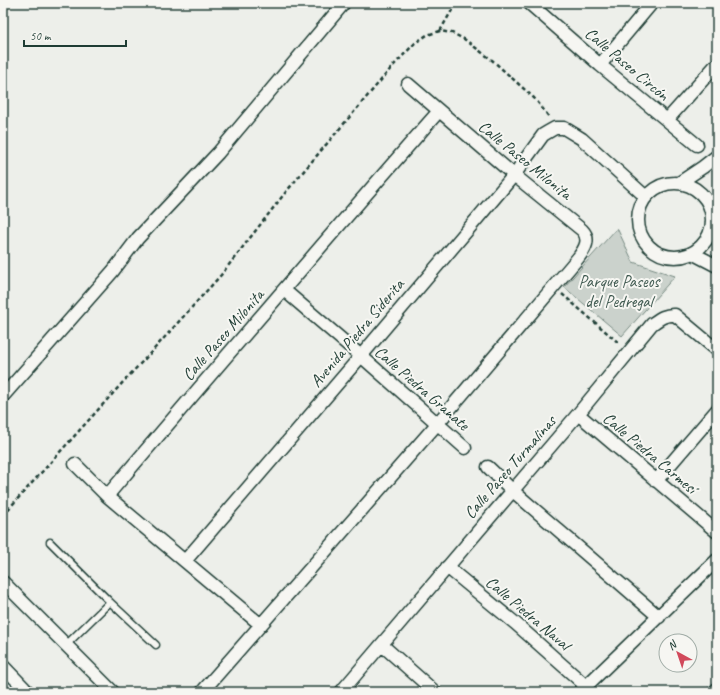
<svg xmlns="http://www.w3.org/2000/svg" width="720" height="695" viewBox="0 0 720 695" font-family="Caveat,sans-serif">
<style>
.green{fill:#cbd2cc;stroke:#758880}
.lines{fill:none;stroke-linecap:round;stroke-linejoin:round}
.lane-casing{stroke:#1f3d34;stroke-width:9}
.street-casing{stroke:#1f3d34;stroke-width:15}
.path{stroke:#1f3d34;stroke-width:2.5;stroke-dasharray:4 3;stroke-linecap:butt}
.lane{stroke:#f6f6f2;stroke-width:6}
.street{stroke:#f6f6f2;stroke-width:12}
.labels{text-anchor:middle;dominant-baseline:central;stroke-width:4;stroke-linejoin:round;paint-order:stroke}
.street-label{font-size:17px;fill:#1f3d34;stroke:#f6f6f2}
.park-label{font-size:17px;fill:#415b52;stroke:#f6f6f2}
</style>
<rect width="100%" height="100%" fill="#edefea"/>
<filter id="ink" filterUnits="userSpaceOnUse"><feTurbulence type="fractalNoise" baseFrequency=".025" numOctaves="2"/><feDisplacementMap in="SourceGraphic" scale="8" xChannelSelector="R" yChannelSelector="G"/><feConvolveMatrix kernelMatrix="1 2 1 2 8 2 1 2 1" color-interpolation-filters="sRGB"/></filter>
<g filter="url(#ink)">
<!-- green -->
<path class="green" d="M617,228L633,262L675,276L622,336L564,287Z"/>
<g class="lines">
<defs>
<path id="lane" d="M50,542L110,602L156,645
M66,645L110,602"/>
<path id="street" d="M529,3L600,65L697,145
M600,65L652,3
M667,120L717,64
M638 220a37 37 0 1 1 74 0a37 37 0 1 1-74 0Z
M679,183L703,167L717,156
M692,253L717,266
M284,290L361,356L465,448
M3,396L113,271L138,238L218,153L344,3
M578,414L717,532
M75,464L107,496L261,625
M488,467L513,491L659,617
M656,481L717,410
M107,496C217,367 327,238 439,111
M185,561L361,356L514,175L543,135L548,132L555,128H564L569,131L582,139L646,197
M447,567L515,623L586,686
M3,582L113,692
M382,645L435,692
M3,666L28,692
M202,692L437,424L578,258C585,249 591,239 582,230L514,175L408,84
M341,692L578,414L652,324C659,319 665,314 675,315L717,350
M580,692L717,560
M714,692L717,689"/>
</defs>
<!-- lane casing -->
<use href="#lane" class="lane-casing"/>
<!-- street casing -->
<use href="#street" class="street-casing"/>
<!-- path -->
<path class="path" d="M440,31L456,3
M562,294L620,344
M3,515L125,380L155,348L221,275L285,193L393,66L415,43L427,35L440,31L452,33L464,39L492,60L534,98L540,105L549,117"/>
<!-- lane -->
<use href="#lane" class="lane"/>
<!-- street -->
<use href="#street" class="street"/>
</g>
</g>
<g class="labels">
<!-- street labels -->
<g class="street-label">
<text transform="translate(627 64) rotate(40)">Calle Paseo Circón</text>
<text transform="translate(525 160) rotate(39)">Calle Paseo Milonita</text>
<text transform="translate(357 333) rotate(-50)">Avenida Piedra Siderita</text>
<text transform="translate(223 335) rotate(-49)">Calle Paseo Milonita</text>
<text transform="translate(422 388) rotate(41)">Calle Piedra Granate</text>
<text transform="translate(650 453) rotate(40)">Calle Piedra Carmesí</text>
<text transform="translate(510 467) rotate(-49)">Calle Paseo Turmalinas</text>
<text transform="translate(528 613) rotate(40)">Calle Piedra Naval</text>
</g>
<!-- park labels -->
<g class="park-label">
<text x="619" y="281">Parque Paseos<tspan x="619" dy="20">del Pedregal</tspan></text>
</g>
</g>
<!-- margin -->
<rect width="720" height="695" fill="none" stroke="#f6f6f2" stroke-width="16"/>
<rect x="8" y="8" width="704" height="679" fill="none" stroke="#1f3d34" stroke-width="1.5" filter="url(#ink)"/>
<!-- north arrow -->
<g transform="translate(678 653) rotate(320)"><circle r="19" fill="#f6f6f2" stroke="#a0aca6"/>
<path d="M0-3L7 15L0 10L-7 15Z" fill="#d1495b"/>
<text y="-6" font-size="11" font-weight="bold" text-anchor="middle" fill="#1f3d34">N</text>
</g>
<!-- scale -->
<path d="M24 40v6h102v-6" fill="none" stroke="#1f3d34" stroke-width="2"/>
<text x="30" y="40" font-size="12" fill="#1f3d34" stroke="#f6f6f2" stroke-width="3" paint-order="stroke">50 m</text>
</svg>
